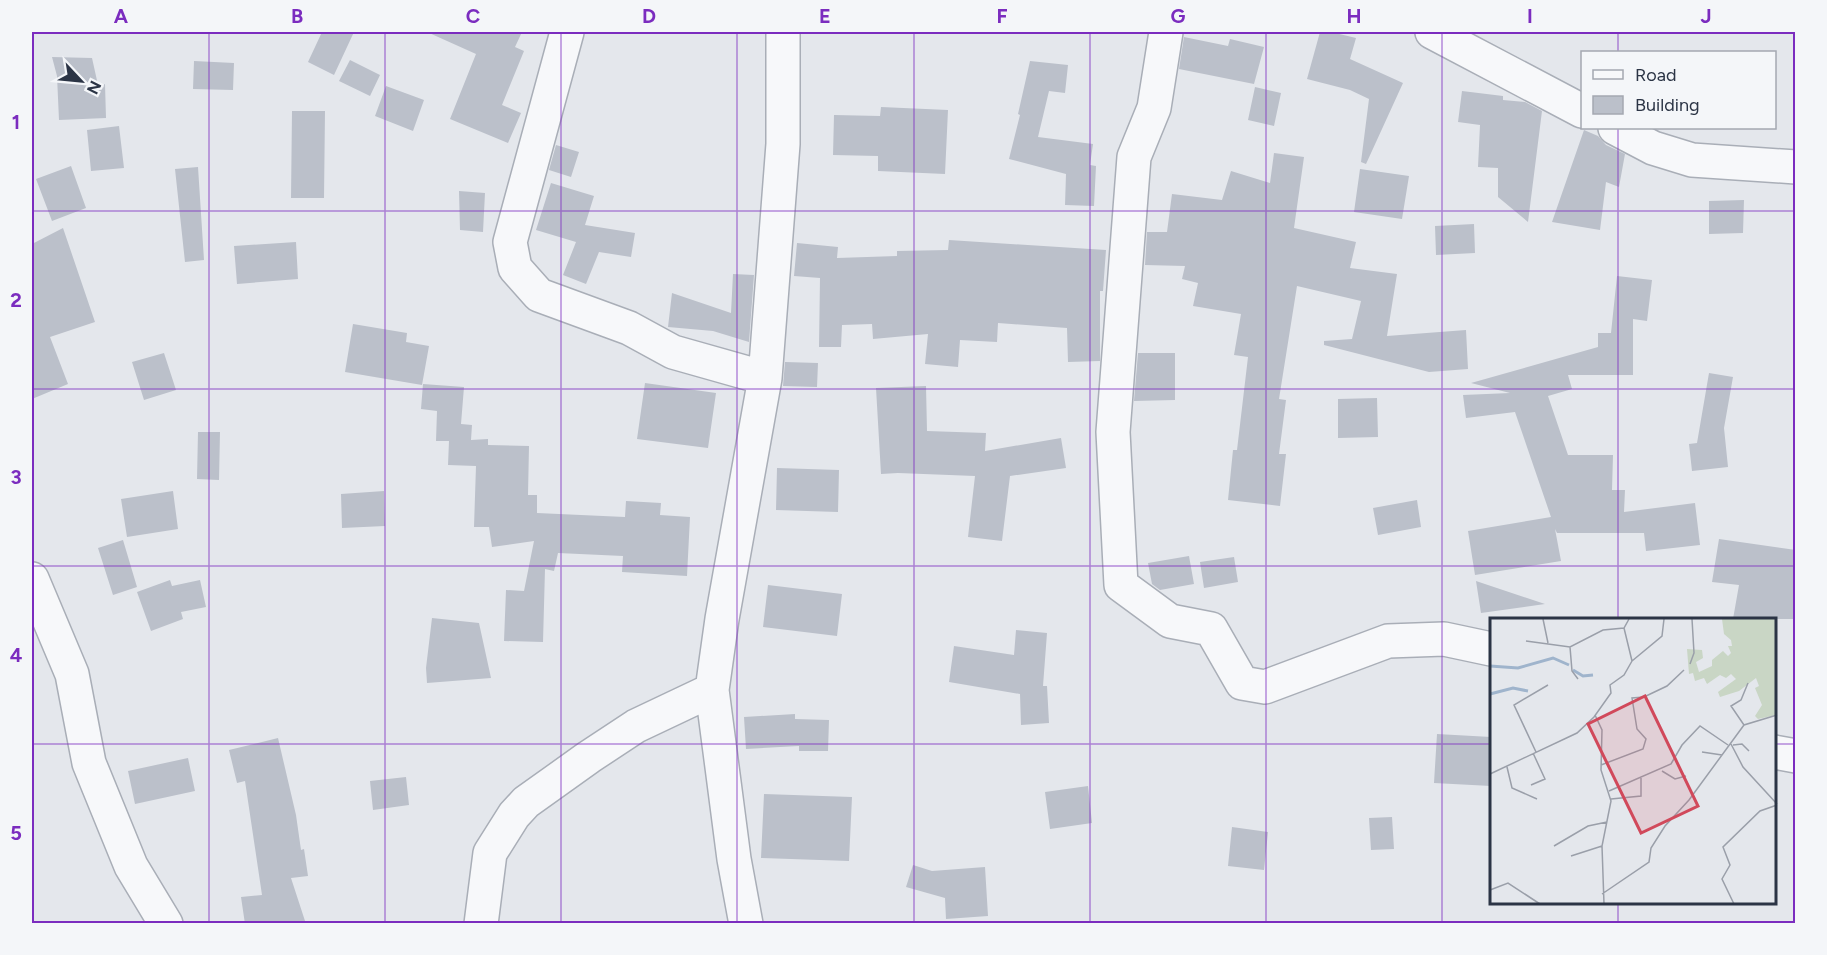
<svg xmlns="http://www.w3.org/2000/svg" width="1827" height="955" viewBox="0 0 1827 955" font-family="Figtree,sans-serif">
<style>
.building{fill:#bbc0ca}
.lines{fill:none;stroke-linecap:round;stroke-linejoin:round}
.minor-casing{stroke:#a9aeb7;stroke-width:36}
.minor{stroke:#f7f8fa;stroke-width:33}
.grid{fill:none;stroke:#7b2cbf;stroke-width:1.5;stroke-opacity:0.55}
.inset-river{fill:none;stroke:#9fb4cc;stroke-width:3}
.inset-road{fill:none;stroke:#9a9fa9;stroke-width:1.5}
.view{fill:#d1495b;fill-opacity:0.15;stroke:#d1495b;stroke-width:3}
.inset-edge{fill:none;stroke:#2b3445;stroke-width:3}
.neatline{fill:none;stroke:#7b2cbf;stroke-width:2}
.grid-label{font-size:20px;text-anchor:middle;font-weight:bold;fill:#7b2cbf}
</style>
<rect width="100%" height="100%" fill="#e4e7ec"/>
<!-- building -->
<path class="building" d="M322,32H354L334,75L308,62Z
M427,32H522L515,47L524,51L502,105L521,113L508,143L450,119L476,54Z
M1320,32H1331L1356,38L1350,59L1403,83L1366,164L1361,162L1369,99L1350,90L1307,79Z
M1184,37L1228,46L1230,39L1264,47L1254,84L1179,69Z
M52,57L92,58L98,85L105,84L106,118L59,120L57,76Z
M350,60L380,75L370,96L339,81Z
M194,61L234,63L233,90L193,89Z
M1030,61L1068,65L1065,93L1049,91L1038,137L1093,144L1090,165L1096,166L1094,206L1065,205L1066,174L1009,159L1020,115L1018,114Z
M386,86L424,100L413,131L375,116Z
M1255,87L1281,93L1274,126L1248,120Z
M1462,91L1503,96V100L1525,102L1542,111L1528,222L1498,197V168L1478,167L1480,125L1458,122Z
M881,107L948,110L945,174L878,171V156L833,155L834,115L880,116Z
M292,111H325L324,198H291Z
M119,126L124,168L91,171L87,130Z
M1584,130L1598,136L1606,145L1625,154L1619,187L1606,182L1600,230L1552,222Z
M556,145L579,152L571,177L549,170Z
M1274,153L1304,157L1294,228L1356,242L1350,268L1397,274L1387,336L1466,330L1468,369L1429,372L1324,345V341L1352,339L1361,301L1297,286L1279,399L1286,400L1279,454H1286L1280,506L1228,500L1233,450H1237L1248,357L1234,355L1241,314L1193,306L1198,283L1182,279L1185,266L1145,265L1147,232H1167L1172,194L1222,200L1231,171L1270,183Z
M71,166L86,208L52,221L36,179Z
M198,167L204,260L185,262L175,169Z
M1360,169L1409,176L1402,219L1354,212Z
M551,183L594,196L585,225L635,233L631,257L599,252L586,284L563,275L576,242L536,230Z
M459,191L485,193L483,232L460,230Z
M1744,200L1743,233L1709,234V201Z
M1474,224L1475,253L1436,255L1435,226Z
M63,228L95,322L50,337L68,384L32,399V244Z
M949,240L1106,250L1103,291H1100V361L1068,362L1067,328L998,323L997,342L960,340L958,367L925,364L928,334L873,339L872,324L842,325L841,347H819L820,278L794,276L797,243L838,247L837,258L897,256V251L948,250Z
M296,242L298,279L237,284L234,246Z
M733,274L754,275L749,342L713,331L668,327L672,293L731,313Z
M1617,276L1652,280L1647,321L1633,319V375H1568L1572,389L1548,396L1568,455H1613L1612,490H1625L1624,512L1695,503L1700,545L1646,551L1644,533H1557L1555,529L1561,561L1475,575L1468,531L1551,517L1515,412L1466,418L1463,395L1510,393L1471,383L1598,347V333H1611Z
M353,324L407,333L406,342L429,346L422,385L345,372Z
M164,353L176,390L144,400L132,362Z
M1138,353H1175V400L1134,401Z
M785,362L818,363L817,387L783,386Z
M1709,373L1733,377L1724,428L1728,467L1692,471L1689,444L1697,443Z
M645,383L716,393L708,448L637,439Z
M423,384L464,387L461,424L472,425L471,440L488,439V445L529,446L528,495H537V513L625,517L626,501L661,503L660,515L690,517L687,576L622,572L623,556L558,553L554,571L545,569L543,642L504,641L506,590L524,591L534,541L492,547L489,527H474L476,466L448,465L449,441H436L437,411L421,409Z
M926,386L927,431L986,433L985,451L1061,438L1066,468L1010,476L1002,541L968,537L975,476L898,473L881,474L876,388Z
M1377,398L1378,437L1338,438V399Z
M198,432H220L219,480L197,479Z
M777,468L839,470L838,512L776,510Z
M173,491L178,529L127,537L121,499Z
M384,491L385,526L342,528L341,494Z
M1417,500L1421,527L1378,535L1373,508Z
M1719,539L1796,550V607L1794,619H1733L1739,585L1712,582Z
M123,540L137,587L113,595L98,548Z
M1189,556L1194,584L1160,590L1152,584L1148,563Z
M1234,557L1238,582L1204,588L1200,562Z
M170,580L172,586L200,580L206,607L181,612L183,619L151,631L137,592Z
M1476,581L1545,604L1481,613Z
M768,585L842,594L837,636L763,627Z
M432,618L479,623L491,678L427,683L426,668Z
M1016,630L1047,633L1043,686H1047L1049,723L1021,725L1020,694L949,682L954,646L1014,655Z
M795,714V719L829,720L828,751H799V746L746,749L744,717Z
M1437,734L1491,737V786L1434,783Z
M278,738L296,815L301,850L304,849L308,876L291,878L306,924H245L241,897L262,895L245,781L237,783L229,750Z
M188,758L195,791L135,804L128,771Z
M406,777L409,805L373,810L370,781Z
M1088,786L1092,823L1050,829L1045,792Z
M764,794L852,797L849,861L761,858Z
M1392,817L1394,849L1371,850L1369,818Z
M1232,827L1268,832L1264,870L1228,866Z
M913,865L932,871L985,867L988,916L946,919L945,898L906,887Z"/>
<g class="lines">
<defs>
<path id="minor" d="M567,32L510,242L515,268L539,295L629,328L673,352L765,378
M1166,32L1154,108L1134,157L1113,432L1121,585L1170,621L1211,629L1242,683L1265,687L1388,641L1444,639L1491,649
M1432,32L1582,111
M1615,128L1653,148L1692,160L1796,167
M32,579L72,674L89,763L131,866L166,924
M1774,752L1796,756
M481,924L490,853L514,815L526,802L589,757L636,726L712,690
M746,924L734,859L712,690L722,619L765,378L783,144V32"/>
</defs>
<!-- minor casing -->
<use href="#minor" class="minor-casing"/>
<!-- minor -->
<use href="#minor" class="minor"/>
</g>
<!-- grid -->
<path class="grid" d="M209,32V924M385,32V924M561,32V924M737,32V924M914,32V924M1090,32V924M1266,32V924M1442,32V924M1618,32V52M1618,128V619M32,211H1796M32,389H1796M32,566H1796M32,744H1491M1774,744H1796M1618,902V924"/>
<!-- overview -->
<g transform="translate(1490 618)">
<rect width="286" height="286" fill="#e4e7ec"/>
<path d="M232,1H286V97L268,101L265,98L272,87L265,70L269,68L266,60L249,73L230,79L228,74L246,61L241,56L236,60L230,57L217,66L214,60L205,63L203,55L199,56L197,31L212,32L213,40L206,44L209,54L222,48V42L233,33L238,38L241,35L238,28H242L241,22L234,16Z" fill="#c9d6c5"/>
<path class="inset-river" d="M0,48L28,50L63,40L79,47M83,52L93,58L103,57M0,76L23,70L38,73"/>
<path class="inset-road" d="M53,1L58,25M36,23L80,29L113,12L134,10L139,1M80,29L82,53L88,61M142,43L172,18L174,1M200,46L204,35L202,1M105,97L112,112L111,152L121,183L112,228L114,286M254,107L241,88L251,82L258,65M241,126L253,149L287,186M243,127L252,126L259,133M46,134L24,87L58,67M212,134L232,137M111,147L153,131L156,121L147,111L142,80L154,79L177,68L194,52M17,149L22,170L47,181M172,153L185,161L196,158M0,156L87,115L104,99L121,75L120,67L134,57L142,43L134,10M41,167L55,161L43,135M119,173L181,146L192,127L210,108L238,127M121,181L151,178V159M64,228L98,208L117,204M81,238L112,228M0,272L18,265L50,286M112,276L159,244L161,230L175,208L199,182L254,107L287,97M244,286L232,261L240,247L233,229L270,193L287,187"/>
<path class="view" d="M155,78L208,188L151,215L98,106Z"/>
<rect width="286" height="286" class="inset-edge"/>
</g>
<!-- border -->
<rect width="1827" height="955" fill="none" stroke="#f4f6f9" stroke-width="66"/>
<!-- legend -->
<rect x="1581" y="51" width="195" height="78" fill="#f4f6f9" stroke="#a4a8b1" stroke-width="1.5"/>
<rect x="1593" y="70" width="30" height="9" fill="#f7f8fa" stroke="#a4a8b1" stroke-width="1.5"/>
<text x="1635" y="81" font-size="18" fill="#2b3445">Road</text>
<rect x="1593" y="96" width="30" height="18" fill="#bbc0ca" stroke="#a4a8b1" stroke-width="1.5"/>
<text x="1635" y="111" font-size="18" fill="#2b3445">Building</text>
<!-- north arrow -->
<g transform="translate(81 81) rotate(116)" stroke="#f4f6f9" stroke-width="4.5" paint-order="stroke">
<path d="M0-4.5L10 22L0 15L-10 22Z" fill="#2b3445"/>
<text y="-9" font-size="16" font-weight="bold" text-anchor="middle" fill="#2b3445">N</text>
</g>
<rect x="33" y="33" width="1761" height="889" class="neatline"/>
<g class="grid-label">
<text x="121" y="23">A</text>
<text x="297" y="23">B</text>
<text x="473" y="23">C</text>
<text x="649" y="23">D</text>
<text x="825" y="23">E</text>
<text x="1002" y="23">F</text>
<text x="1178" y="23">G</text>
<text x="1354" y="23">H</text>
<text x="1530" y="23">I</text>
<text x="1706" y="23">J</text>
<text x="16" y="129">1</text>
<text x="16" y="307">2</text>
<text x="16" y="484">3</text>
<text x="16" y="662">4</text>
<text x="16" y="840">5</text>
</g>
</svg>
